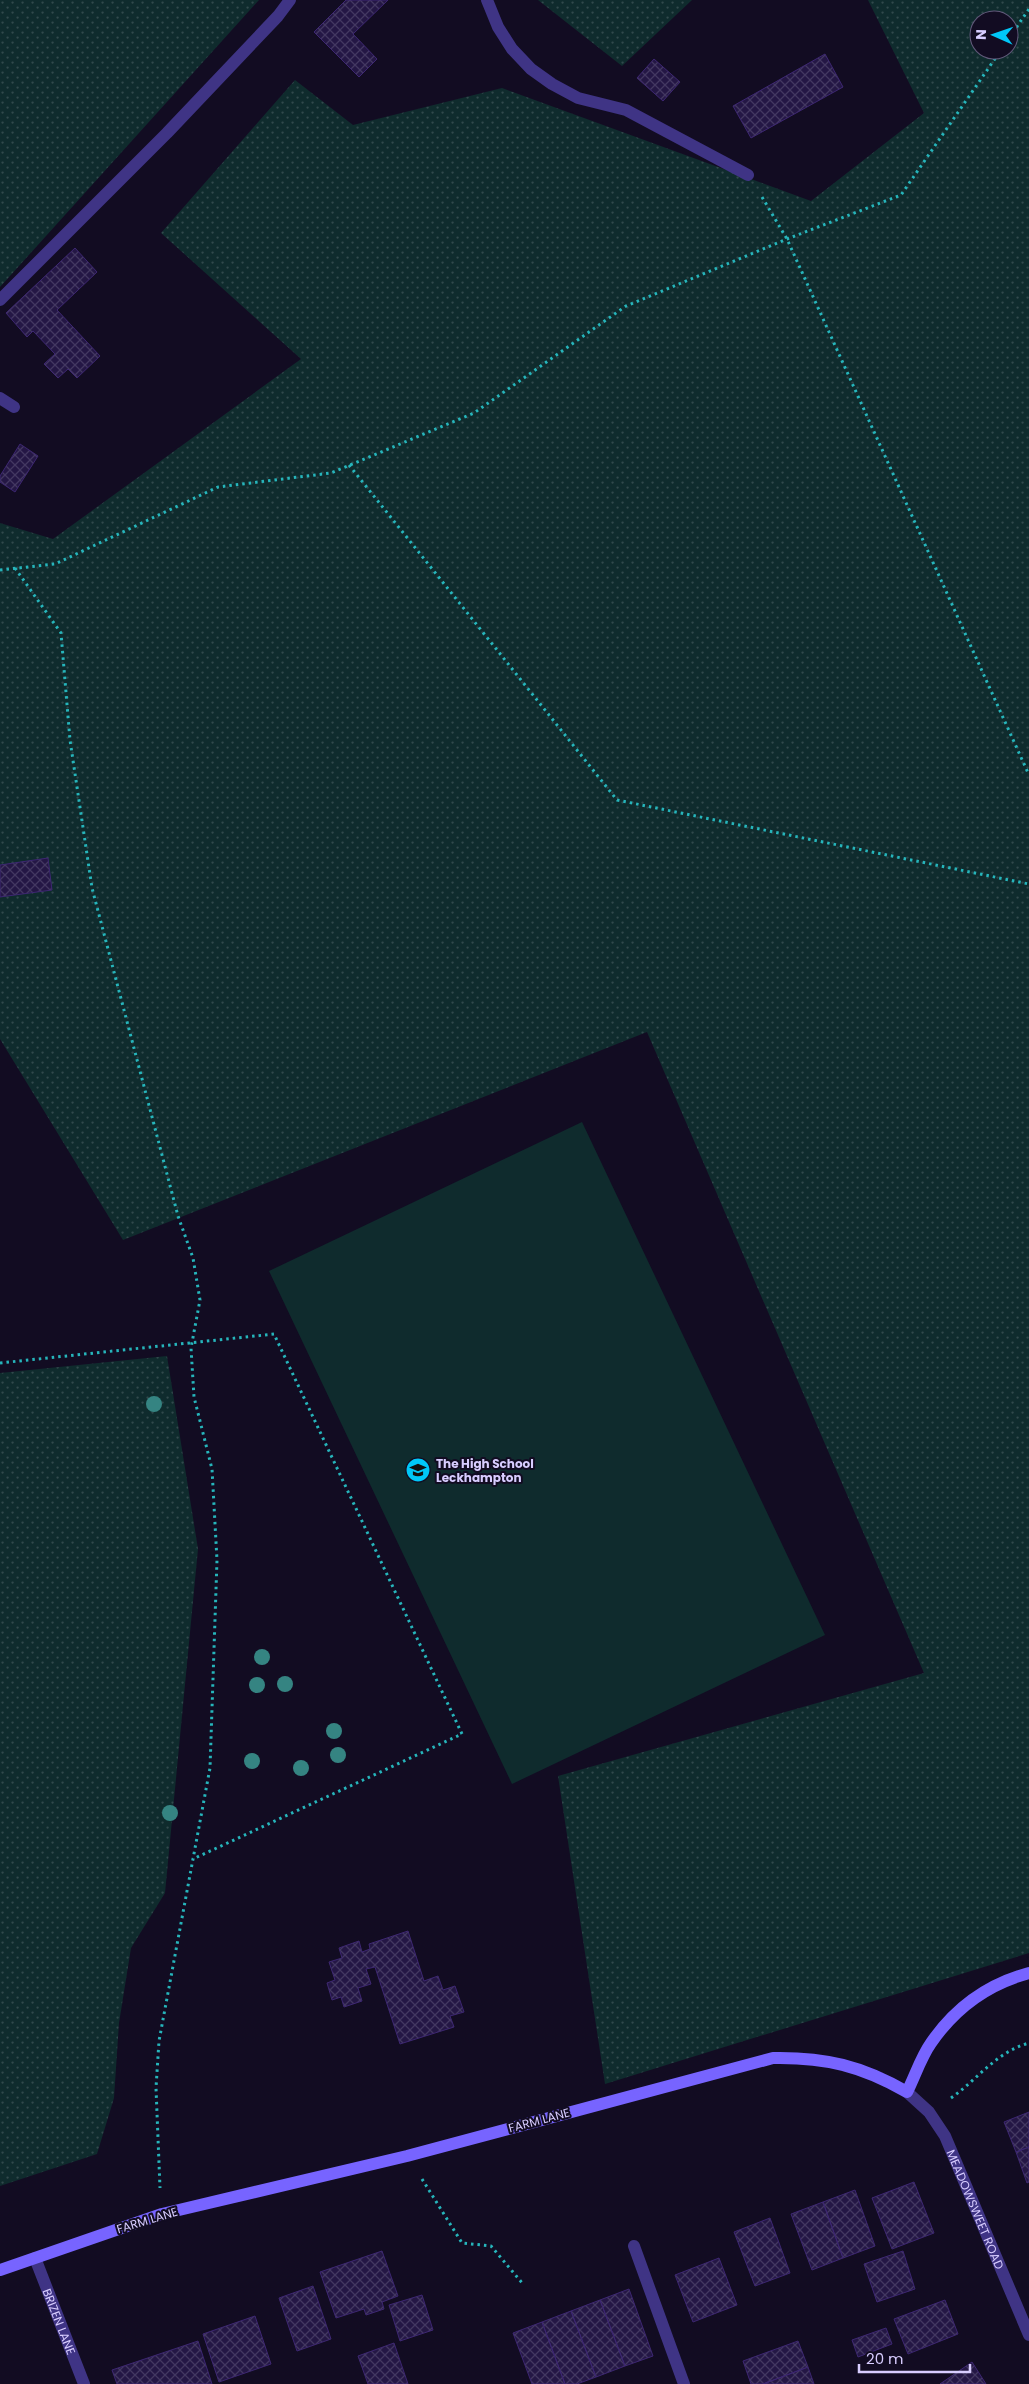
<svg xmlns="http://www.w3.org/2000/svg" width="1029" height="2384" viewBox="0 0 1029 2384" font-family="Poppins,sans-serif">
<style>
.grass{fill:url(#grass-dots);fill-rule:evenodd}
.garden{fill:#0f2b2d}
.building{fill:url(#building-cross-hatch);stroke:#3d2772}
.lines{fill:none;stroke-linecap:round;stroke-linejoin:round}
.path{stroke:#26b5bb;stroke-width:3;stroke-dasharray:2.5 4;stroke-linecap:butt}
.lane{stroke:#3f3485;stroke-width:12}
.street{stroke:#3f3485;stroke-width:12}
.secondary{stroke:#7764ff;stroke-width:12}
.tree{fill:#358482}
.labels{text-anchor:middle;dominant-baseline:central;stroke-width:4;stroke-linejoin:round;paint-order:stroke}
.poi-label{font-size:12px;font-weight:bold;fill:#d8cdff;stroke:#120c22;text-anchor:start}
.street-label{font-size:12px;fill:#d8cdff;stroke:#120c22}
</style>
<defs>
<pattern id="grass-dots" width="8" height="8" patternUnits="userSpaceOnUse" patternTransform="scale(1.25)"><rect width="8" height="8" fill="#0f2b2d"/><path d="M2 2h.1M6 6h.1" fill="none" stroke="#31494c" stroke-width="1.8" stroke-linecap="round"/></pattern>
<pattern id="building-cross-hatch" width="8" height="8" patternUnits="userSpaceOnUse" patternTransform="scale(1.25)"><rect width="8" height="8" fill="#241745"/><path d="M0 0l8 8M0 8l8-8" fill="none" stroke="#433861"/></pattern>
</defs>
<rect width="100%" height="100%" fill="#120c22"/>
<!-- grass -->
<path class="grass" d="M0,0H259L0,287Z
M538,0H692L622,66Z
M868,0H1029V1953L605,2084L558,1776L924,1673L647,1032L123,1240L0,1039V523L53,539L301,359L161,233L295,80L353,125L502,88L811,201L924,113ZM979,20H1009V50H979Z
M167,1356L198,1549L165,1893L131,1948L119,2023L114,2098L97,2154L0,2186V1373Z"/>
<!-- garden -->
<path class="garden" d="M582,1122L825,1635L512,1784L269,1271Z"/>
<!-- building -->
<path class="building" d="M346,0H388L353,34L377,59L359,77L314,32Z
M825,54L843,87L751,138L733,106Z
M654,59L680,82L663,101L637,78Z
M75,248L97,272L57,310L100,356L77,378L68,369L58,378L44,364L55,354L33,331L27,337L6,313Z
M20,444L38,456L15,492L0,482V476Z
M48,858L52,890L0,897V865Z
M408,1931L424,1981L438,1976L443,1990L455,1986L464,2012L450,2016L454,2027L400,2044L375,1967L366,1969L371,1984L358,1988L362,2001L344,2007L341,1997L332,2000L327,1983L335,1980L329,1962L342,1958L339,1948L359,1941L362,1952L370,1949L369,1944Z
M1029,2112V2147L1016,2152L1004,2122Z
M1029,2147V2182L1027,2183L1016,2152Z
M914,2182L934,2233L892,2249L872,2198Z
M855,2190L875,2246L843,2258L823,2202Z
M823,2202L843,2258L812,2270L791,2214Z
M770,2218L790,2273L755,2286L734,2232Z
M382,2251L398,2296L382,2302L384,2309L366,2315L364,2309L336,2318L320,2272Z
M903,2251L915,2289L877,2302L864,2264Z
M719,2258L737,2305L693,2322L675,2275Z
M313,2286L331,2339L297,2351L279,2298Z
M629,2289L653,2356L625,2366L600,2300Z
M422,2295L433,2330L400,2341L389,2305Z
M600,2300L625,2366L596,2377L571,2311Z
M945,2300L958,2334L908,2354L894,2319Z
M571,2311L596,2377L577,2384H565L542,2322Z
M255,2316L271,2364L219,2382L203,2334Z
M542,2322L565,2384H532L513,2333Z
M886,2328L892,2344L858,2357L852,2340Z
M198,2341L212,2384H117L112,2370Z
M798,2341L808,2367L763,2384H751L743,2361Z
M394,2343L408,2384H368L358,2356Z
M972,2362L986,2384H940Z
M808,2367L814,2384H763Z"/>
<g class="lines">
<!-- path -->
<path class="path" d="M1009,38L1029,9
M762,197L787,239L1029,775
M349,465L617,800L1029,884
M15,568L61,633L70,740L92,888L178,1216L193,1258L200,1300L191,1348L194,1397L212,1469L217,1560L210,1768L159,2041L156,2088L160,2188
M0,570L55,564L218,487L331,473L474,413L626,306L787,239L901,195L1001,50
M0,1363L274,1334L462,1734L193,1859
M951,2098C977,2080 996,2052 1029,2043
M422,2179L462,2243L491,2246L523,2284"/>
<!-- lane -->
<path class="lane" d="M487,0L498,27L512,49L531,69L552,84L578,98L626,110L748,175
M0,300L167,133L278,16L290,0
M0,398L14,407"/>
<!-- street -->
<g class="street">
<path id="s1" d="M907,2092L929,2112L945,2136L1029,2335"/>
<path d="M634,2246L684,2384"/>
<path id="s2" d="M35,2258L84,2384"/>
</g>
<!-- secondary -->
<path class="secondary" d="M0,2270L162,2214L407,2156L773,2058C825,2057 862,2066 907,2092C915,2076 921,2057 931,2043C955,2008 988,1984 1029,1973"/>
</g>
<!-- trees -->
<g class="tree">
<circle cx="154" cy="1404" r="8"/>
<circle cx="262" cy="1657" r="8"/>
<circle cx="285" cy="1684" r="8"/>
<circle cx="257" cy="1685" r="8"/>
<circle cx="334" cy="1731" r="8"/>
<circle cx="338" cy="1755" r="8"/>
<circle cx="252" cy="1761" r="8"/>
<circle cx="301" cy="1768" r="8"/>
<circle cx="170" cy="1813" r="8"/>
</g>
<!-- icons -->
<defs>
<symbol id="school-disc" viewBox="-11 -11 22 22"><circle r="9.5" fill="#00c7f8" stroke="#120c22"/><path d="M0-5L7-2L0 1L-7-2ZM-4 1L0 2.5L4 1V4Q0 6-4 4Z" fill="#111"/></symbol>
</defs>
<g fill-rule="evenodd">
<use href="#school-disc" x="404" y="1456" width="28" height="28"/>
</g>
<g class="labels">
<!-- poi labels -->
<g class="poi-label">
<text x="436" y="1463">The High School<tspan x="436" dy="14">Leckhampton</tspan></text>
</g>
<!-- street labels -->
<g class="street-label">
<text transform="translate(539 2120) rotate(-15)">FARM LANE</text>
<text stroke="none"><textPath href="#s1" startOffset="138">MEADOWSWEET ROAD</textPath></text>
<text transform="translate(147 2220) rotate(-17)">FARM LANE</text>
<text stroke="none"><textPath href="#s2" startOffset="68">BRIZEN LANE</textPath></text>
</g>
</g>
<!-- north arrow -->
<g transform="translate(994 35) rotate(272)"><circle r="24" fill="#120c22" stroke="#61597a"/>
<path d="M0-4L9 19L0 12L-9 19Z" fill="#00c7f8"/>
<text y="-8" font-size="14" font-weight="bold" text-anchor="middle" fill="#d8cdff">N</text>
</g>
<!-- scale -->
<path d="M859 2364v8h111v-8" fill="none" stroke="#d8cdff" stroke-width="2.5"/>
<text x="866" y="2364" font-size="15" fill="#d8cdff" stroke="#120c22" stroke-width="4" paint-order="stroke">20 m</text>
</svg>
